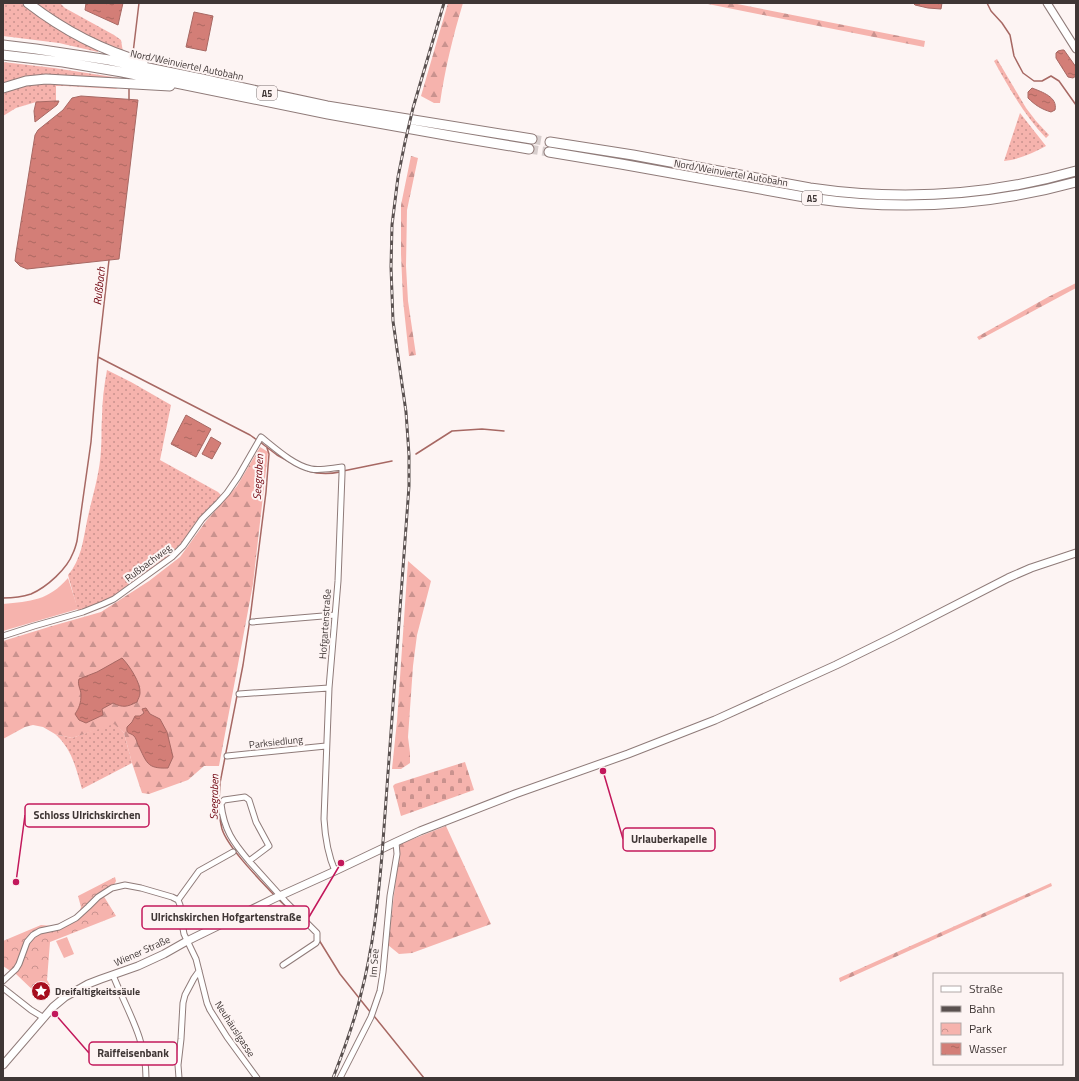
<svg xmlns="http://www.w3.org/2000/svg" width="1079" height="1081" viewBox="0 0 1079 1081" font-family="'Titillium Web',sans-serif">
<style>
.grass{fill:url(#grass-dots)}
.forest{fill:url(#forest-firs)}
.cemetery{fill:url(#cemetery-stones)}
.park{fill:url(#park-crowns)}
.garden{fill:#f6b3ad}
.water{fill:url(#water-ripples);stroke:#a76863}
.lines{fill:none;stroke-linecap:round;stroke-linejoin:round}
.stream{stroke:#a76863;stroke-width:1.5}
.highway-tunnel{stroke:#d7cecd;stroke-width:9;stroke-dasharray:9 4.5;stroke-linecap:butt}
.street-casing{stroke:#8f7b79;stroke-width:7}
.secondary-casing{stroke:#8f7b79;stroke-width:9}
.highway-casing{stroke:#8f7b79;stroke-width:11}
.street{stroke:#fff;stroke-width:5}
.secondary{stroke:#fff;stroke-width:7}
.highway{stroke:#fff;stroke-width:9}
.rail-casing{stroke:#59504f;stroke-width:3}
.rail{stroke:#fdf4f3;stroke-width:1.5;stroke-dasharray:4.5;stroke-linecap:butt}
.labels{text-anchor:middle;dominant-baseline:central;stroke-width:4;stroke-linejoin:round;paint-order:stroke}
.shield{fill:#fdf4f3;stroke:#786f6e;stroke-width:1}
.shield-label{font-size:9px;font-weight:bold;fill:#3f3635}
.street-label{font-size:10px;fill:#3f3635;stroke:#fdf4f3}
.poi-label{font-size:10px;font-weight:bold;fill:#3f3635;stroke:#fdf4f3;text-anchor:start}
.water-label{font-size:11px;font-style:italic;fill:#6e000c;stroke:#fdf4f3}
.leader{fill:none;stroke:#c2185b;stroke-width:1.5}
.callout-dot{fill:#c2185b;stroke:#fdf4f3;stroke-width:1.5}
.callout{fill:#fdf4f3;stroke:#c2185b;stroke-width:1.5}
.callout-label{font-size:11px;text-anchor:middle;font-weight:bold;fill:#3f3635}
</style>
<defs>
<pattern id="grass-dots" width="8" height="8" patternUnits="userSpaceOnUse"><rect width="8" height="8" fill="#f6b3ad"/><path d="M2 2h.1M6 6h.1" fill="none" stroke="#c9928e" stroke-width="1.8" stroke-linecap="round"/></pattern>
<pattern id="forest-firs" width="22" height="20" patternUnits="userSpaceOnUse"><rect width="22" height="20" fill="#f6b3ad"/><path d="M5 1l3.5 6h-7zM16 11l3.5 6h-7z" fill="#c9928e"/></pattern>
<pattern id="cemetery-stones" width="16" height="16" patternUnits="userSpaceOnUse"><rect width="16" height="16" fill="#f6b3ad"/><path d="M2 7V4a2 2 0 0 1 4 0v3zM10 15v-3a2 2 0 0 1 4 0v3z" fill="#c9928e"/></pattern>
<pattern id="park-crowns" width="20" height="18" patternUnits="userSpaceOnUse"><rect width="20" height="18" fill="#f6b3ad"/><path d="M2 6a3 3 0 1 1 6 0M12 15a3 3 0 1 1 6 0" fill="none" stroke="#c9928e"/></pattern>
<pattern id="water-ripples" width="26" height="14" patternUnits="userSpaceOnUse"><rect width="26" height="14" fill="#d37e77"/><path d="M2 4q2-2 4 0t4 0M15 11q2-2 4 0t4 0" fill="none" stroke="#ad6862"/></pattern>
</defs>
<rect width="100%" height="100%" fill="#fdf4f3"/>
<!-- grass -->
<path class="grass" d="M3,3H22L33,12L98,49V52L59,43L3,36Z
M34,3H60L65,8L114,35L121,40L123,52L101,43L74,30Z
M997,59L1026,108L1036,121L1049,135L1046,138C1025,116 1009,88 994,61Z
M3,62L54,68L126,79L3,84Z
M42,82L120,87L116,89L65,86H56V101L36,102L16,108L3,116V92L17,87Z
M1020,113L1046,146C1033,153 1018,160 1004,161Z
M107,370L131,382L171,405L160,460L218,492L221,495L217,501L195,523L182,544L166,558L111,598L101,603L78,611L68,575C81,560 83,541 87,521C92,497 100,474 101,449C102,439 101,429 102,418C102,402 104,386 107,370Z
M114,723L124,733L132,763L82,789C76,768 72,749 55,734L72,738Z"/>
<!-- forest -->
<path class="forest" d="M448,3H463C453,36 445,69 440,103H434L421,96Z
M703,3H732L925,41L924,47Z
M411,156L418,158L407,210L406,266L408,301L416,355L409,356L403,300L401,254V205Z
M1076,283V288L979,340L977,337L1048,297Z
M260,447L268,452L253,584L219,766H204L188,780L149,794L142,793L132,763L124,733L114,724L72,738L55,734L43,727L33,725L25,727L3,739V641L52,626L101,612L149,581L180,557L206,521L237,486Z
M408,561L431,581L417,635L413,666L408,737L410,753V763L401,769H392L397,721Z
M446,826L491,924L412,953L399,954L388,945L400,844Z
M1051,883L1052,886L840,982L839,978Z"/>
<!-- cemetery -->
<path class="cemetery" d="M465,762L474,790L401,816L393,786L395,784Z"/>
<!-- park -->
<path class="park" d="M115,877L116,881L112,889L103,895L116,916L50,942L47,980L50,985L40,997L16,974L9,970L3,966V941L41,925L53,926L59,924L76,915L80,910L81,907L78,896Z"/>
<!-- garden -->
<path class="garden" d="M68,578L78,609L3,631V604C31,601 48,601 68,578Z
M67,937L74,954L64,958L56,941Z"/>
<!-- water -->
<path class="water" d="M86,3H123L118,25L85,10Z
M913,3H942L941,9L928,8L915,5Z
M194,12L213,16L206,51L186,47Z
M1062,50H1064L1076,67V76L1073,78L1068,77L1056,58V53L1058,51Z
M1032,88C1042,92 1058,97 1055,110L1051,112C1041,109 1035,105 1028,98V92Z
M81,96L138,100L119,259L27,269L20,266L15,261L16,253L35,135L38,130L63,110L72,98Z
M56,101H59L57,105L35,122L34,111L36,102Z
M186,415L211,429L196,457L171,444Z
M211,437L221,443L212,459L202,454Z
M122,658C129,665 141,683 140,693C140,696 138,699 137,702C127,707 123,708 113,703L102,709L103,715L86,723L79,720L75,714C79,708 81,703 81,695C81,689 77,685 79,679L97,672Z
M146,708L150,714L160,719L167,732L173,757L168,768C146,769 147,762 138,745C137,742 136,738 134,736C130,732 126,735 127,727L132,722L135,716H140L144,713L142,709Z"/>
<g class="lines">
<!-- stream -->
<path class="stream" d="M987,3L991,11L1002,23L1010,35L1014,56L1023,73L1034,81H1042L1051,76L1059,81L1076,105
M133,53L139,3
M129,100V88
M98,357L250,435L257,440
M260,442L277,455L297,466
M267,448L269,454L266,492L250,619L243,665L220,783C219,799 218,814 222,829C228,848 261,881 275,896
M416,454L452,431L482,429L504,431
M308,471C318,474 330,474 340,472
M343,471L392,461
M3,598C12,598 22,597 31,594C47,587 67,569 73,553C75,549 76,545 77,541L91,442L98,357L109,260
M278,899L297,917
M319,940L340,974L371,1013
M374,1016L424,1078"/>
<!-- highway-tunnel -->
<path class="highway-tunnel" d="M532,139L550,142
M529,149L549,152"/>
<defs>
<path id="street" d="M252,622L335,615
M3,636L34,626L83,612L103,604L114,599L125,591L172,557L183,546L202,519L218,503L227,493L238,477L261,437C275,448 293,465 311,469C320,471 332,468 342,467V474L338,581L329,688L324,819C325,836 328,855 335,871
M239,694L329,688
M227,756L326,746
M249,861C233,842 224,830 221,804L224,800L245,797L249,800L256,822L269,846L249,861L286,902L317,933V941L316,943L283,965
M178,900L199,871L233,852
M113,975C127,1011 146,1038 146,1078
M3,981L16,969L19,964L27,942L33,935L40,931L59,927L76,918L88,907L98,897L112,888L125,885L141,888L172,897L178,900L180,905L181,918L184,934L196,959L207,1003L210,1010L227,1037L257,1078
M3,988L31,1010L44,1018
M179,1078L178,1065L181,1039L183,1003L185,995L194,978L199,971
M340,1078L371,1017L380,991L383,972L390,896L397,854L396,842"/>
<path id="secondary" d="M1047,3L1076,49
M3,1065L53,1007L65,997L88,984L101,979L138,966L164,954L187,941L273,899L335,871L396,842L420,831L515,794L628,754L715,720L836,665L893,637L1008,578L1031,568L1076,553"/>
<path id="highway" d="M28,3C63,30 101,50 143,62
M3,45L36,49L109,60L202,79L327,106L532,139
M3,55L63,62L122,72L328,114L451,136L529,149
M3,88L26,81L46,79L170,86
M550,142L633,155L810,188C899,201 989,196 1076,171
M549,152L621,164L810,198C899,211 989,206 1076,182"/>
</defs>
<!-- street casing -->
<use href="#street" class="street-casing"/>
<!-- secondary casing -->
<use href="#secondary" class="secondary-casing"/>
<!-- highway casing -->
<use href="#highway" class="highway-casing"/>
<!-- street -->
<use href="#street" class="street"/>
<!-- secondary -->
<use href="#secondary" class="secondary"/>
<!-- highway -->
<use href="#highway" class="highway"/>
<defs>
<path id="rail" d="M333,1078C344,1050 354,1023 361,994C373,948 378,902 382,855L409,486V455L406,412L393,321L391,267L392,225L398,177L405,142L413,108L444,3"/>
</defs>
<!-- rail casing -->
<use href="#rail" class="rail-casing"/>
<!-- rail -->
<use href="#rail" class="rail"/>
</g>
<!-- icons -->
<defs>
<symbol id="sight-disc" viewBox="-11 -11 22 22"><circle r="9.5" fill="#a60e1e" stroke="#fdf4f3"/><path d="M0-6L1.8-2.2L6-1.7L2.9 1.2L3.7 5.4L0 3.3L-3.7 5.4L-2.9 1.2L-6-1.7L-1.8-2.2Z" fill="#fff"/></symbol>
</defs>
<g fill-rule="evenodd">
<use href="#sight-disc" x="30" y="980" width="22" height="22"/>
</g>
<g class="labels">
<!-- shield labels -->
<g class="shield">
<rect x="257" y="86" width="20" height="14" rx="3"/>
<rect x="802" y="191" width="20" height="14" rx="3"/>
</g>
<g class="shield-label">
<text x="267" y="93">A5</text>
<text x="812" y="198">A5</text>
</g>
<!-- street labels -->
<g class="street-label">
<text transform="translate(187 65) rotate(12)">Nord/Weinviertel Autobahn</text>
<text transform="translate(731 173) rotate(10)">Nord/Weinviertel Autobahn</text>
<text transform="translate(148 563) rotate(-37)">Rußbachweg</text>
<text transform="translate(325 624) rotate(-86)">Hofgartenstraße</text>
<text transform="translate(276 742) rotate(-6)">Parksiedlung</text>
<text transform="translate(142 951) rotate(-24)">Wiener Straße</text>
<text transform="translate(374 963) rotate(-86)">Im See</text>
<text transform="translate(235 1029) rotate(57)">Neuhäuslgasse</text>
</g>
<!-- poi labels -->
<g class="poi-label">
<text x="55" y="991">Dreifaltigkeitssäule</text>
</g>
<!-- water labels -->
<g class="water-label">
<text transform="translate(99 286) rotate(-84)">Rußbach</text>
<text transform="translate(258 477) rotate(-87)">Seegraben</text>
<text transform="translate(214 797) rotate(-89)">Seegraben</text>
</g>
</g>
<!-- callouts -->
<path class="leader" d="M16 882L25 815M603 771L623 839M341 863L309 917M55 1014L89 1053"/>
<g class="callout-dot">
<circle cx="16" cy="882" r="4"/>
<circle cx="603" cy="771" r="4"/>
<circle cx="341" cy="863" r="4"/>
<circle cx="55" cy="1014" r="4"/>
</g>
<g class="callout">
<rect x="25" y="804" width="124" height="23" rx="4"/>
<rect x="623" y="828" width="92" height="23" rx="4"/>
<rect x="142" y="906" width="167" height="23" rx="4"/>
<rect x="89" y="1042" width="88" height="23" rx="4"/>
</g>
<g class="callout-label">
<text x="87" y="819">Schloss Ulrichskirchen</text>
<text x="669" y="843">Urlauberkapelle</text>
<text x="226" y="921">Ulrichskirchen Hofgartenstraße</text>
<text x="133" y="1057">Raiffeisenbank</text>
</g>
<!-- border -->
<rect width="1079" height="1081" fill="none" stroke="#3f3635" stroke-width="8"/>
<!-- legend -->
<rect x="933" y="973" width="130" height="92" fill="#fdf4f3" stroke="#b1a8a7"/>
<rect x="941" y="986" width="20" height="6" fill="#ffffff" stroke="#b1a8a7"/>
<text x="969" y="993" font-size="12" fill="#3f3635">Straße</text>
<rect x="941" y="1006" width="20" height="6" fill="#59504f" stroke="#b1a8a7"/>
<text x="969" y="1013" font-size="12" fill="#3f3635">Bahn</text>
<rect x="941" y="1023" width="20" height="12" fill="url(#park-crowns)" stroke="#b1a8a7"/>
<text x="969" y="1033" font-size="12" fill="#3f3635">Park</text>
<rect x="941" y="1043" width="20" height="12" fill="url(#water-ripples)" stroke="#b1a8a7"/>
<text x="969" y="1053" font-size="12" fill="#3f3635">Wasser</text>
</svg>
